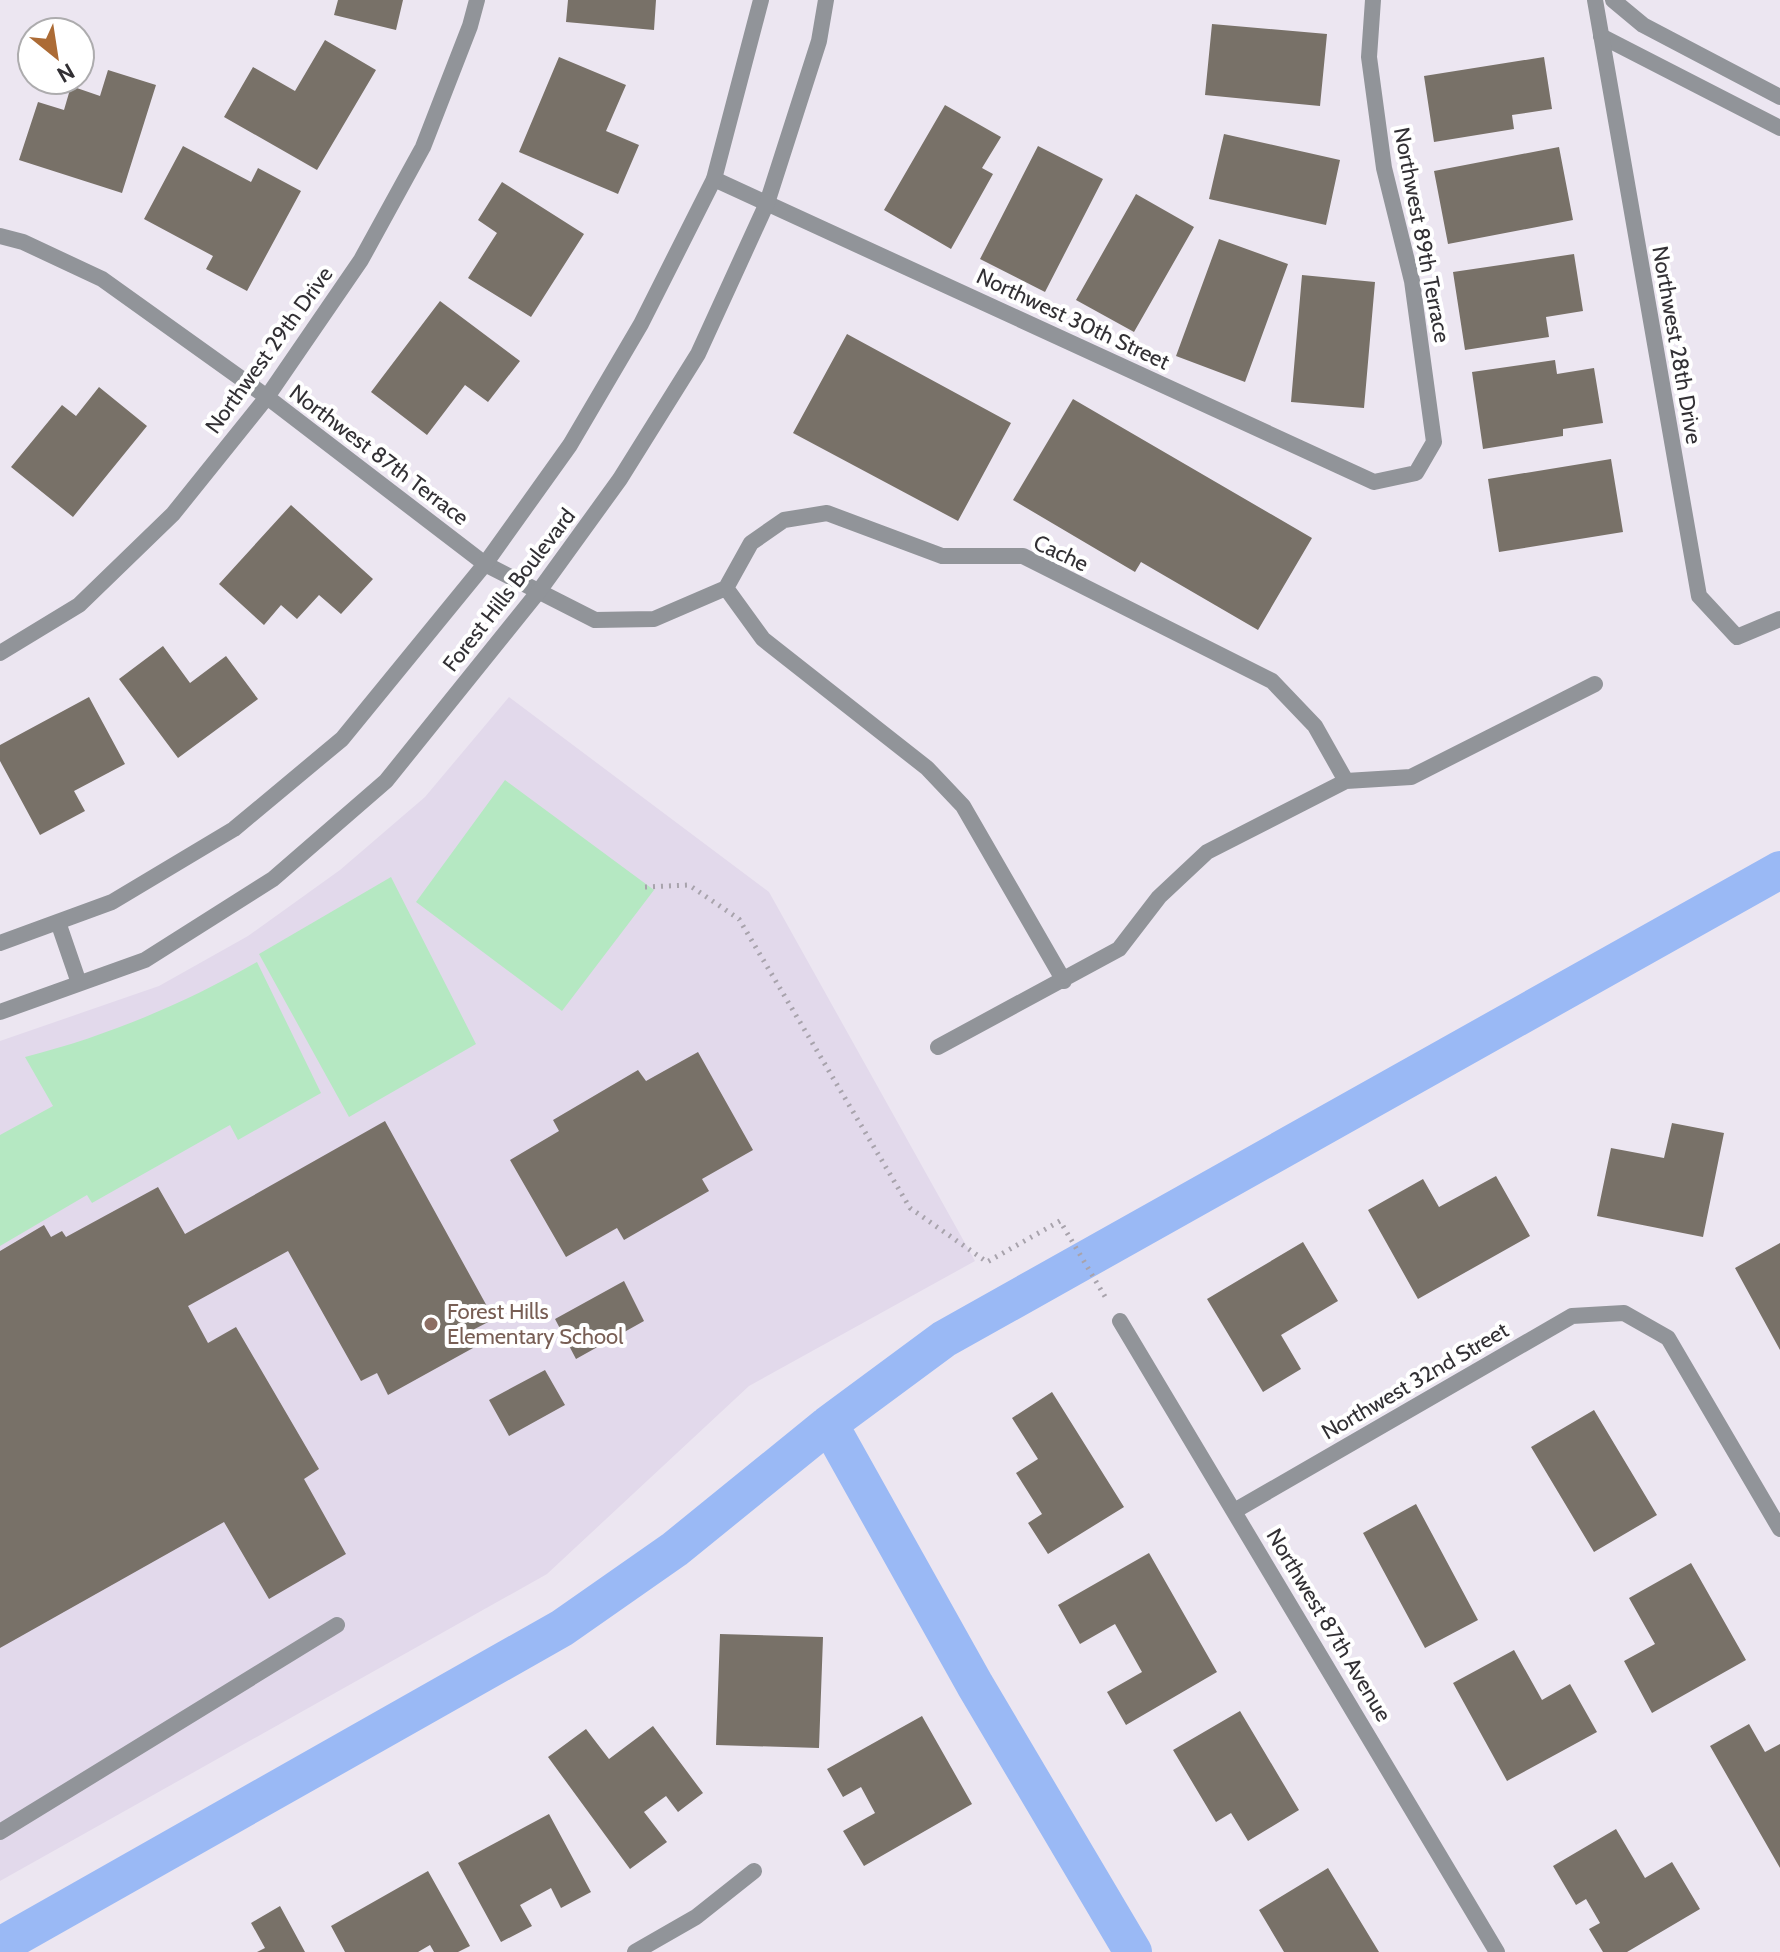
<svg xmlns="http://www.w3.org/2000/svg" width="1780" height="1952" viewBox="0 0 1780 1952" font-family="Cabin,sans-serif">
<style>
.built{fill:#e2d9eb}
.green{fill:#b5e8c2}
.lines{fill:none;stroke-linecap:round;stroke-linejoin:round}
.canal{stroke:#9ab9f5;stroke-width:38}
.building{fill:#787168}
.path{stroke:#a8a3ac;stroke-width:5;stroke-dasharray:2 6;stroke-linecap:butt}
.service{stroke:#919499;stroke-width:16}
.minor{stroke:#919499;stroke-width:16}
.tertiary{stroke:#919499;stroke-width:16}
.education-dot{fill:#8d6e63;stroke:#fff;stroke-width:3}
.labels{text-anchor:middle;dominant-baseline:central;stroke-width:8;stroke-linejoin:round;paint-order:stroke}
.street-label{font-size:22px;fill:#323034;stroke:#fff}
.education-label{font-size:22px;fill:#785e54;stroke:#fff;text-anchor:start}
</style>
<rect width="100%" height="100%" fill="#ece6f1"/>
<!-- built -->
<path class="built" d="M509,697L769,892L975,1261L749,1386L547,1574L0,1881V1041L159,986L248,936L340,870L425,797Z"/>
<!-- green -->
<path class="green" d="M505,780L654,890L562,1011L416,902Z
M391,877L476,1044L349,1117L259,954Z
M257,962L321,1093L238,1140L230,1125L92,1203L87,1195L0,1246V1135L53,1106L25,1057C107,1036 184,1004 257,962Z"/>
<g class="lines">
<!-- canal -->
<path class="canal" d="M829,1424L975,1685L1133,1952
M0,1946L562,1628L675,1549L829,1424L944,1339L1780,870"/>
</g>
<!-- building -->
<path class="building" d="M338,0H403L396,30L334,15Z
M568,0H656L654,30L566,22Z
M1212,24L1327,34L1320,106L1205,95Z
M325,40L376,70L317,170L224,117L253,67L295,91Z
M559,57L626,85L606,131L639,145L618,194L519,152Z
M1544,57L1552,109L1512,115L1514,129L1434,142L1424,76Z
M108,70L156,85L122,193L19,160L38,102L64,110L71,86L100,96Z
M945,105L1001,137L982,168L993,174L951,249L884,210Z
M1224,134L1340,160L1326,225L1209,199Z
M183,146L251,182L258,168L301,191L247,291L206,269L213,256L144,219Z
M1038,146L1103,179L1045,292L980,259Z
M1559,147L1573,220L1448,244L1434,171Z
M502,182L584,234L531,317L468,278L497,233L478,220Z
M1136,194L1194,227L1134,332L1076,300Z
M1219,239L1288,264L1245,382L1176,356Z
M1574,254L1583,311L1546,317L1549,337L1465,350L1453,272Z
M1302,275L1375,282L1364,408L1291,402Z
M440,301L520,361L488,402L465,385L427,435L371,392Z
M847,334L1011,423L958,521L793,433Z
M1555,360L1557,374L1594,368L1603,423L1563,429V436L1483,449L1472,372Z
M99,387L147,426L73,517L11,467L62,405L76,416Z
M1073,399L1312,538L1258,630L1141,562L1135,572L1013,500Z
M1611,459L1623,532L1499,552L1488,479Z
M291,505L373,579L341,614L319,595L297,619L281,605L264,625L219,584Z
M163,646L190,683L226,656L258,699L178,758L119,679Z
M89,697L125,764L74,791L85,811L40,835L0,761V745Z
M698,1052L753,1150L702,1179L709,1191L624,1240L617,1228L566,1257L510,1160L559,1131L553,1120L638,1070L646,1081Z
M385,1121L494,1319L465,1334L473,1348L388,1395L377,1373L361,1381L288,1251L188,1306L208,1343L236,1327L319,1469L304,1479L346,1554L269,1599L224,1522L0,1648V1251L44,1225L51,1237L62,1231L66,1237L158,1187L185,1234Z
M1672,1123L1724,1133L1703,1237L1597,1216L1611,1148L1664,1158Z
M1496,1176L1530,1236L1418,1299L1368,1210L1423,1179L1439,1207Z
M1303,1242L1338,1301L1281,1335L1301,1369L1263,1392L1207,1299Z
M1780,1243V1350L1735,1268Z
M624,1281L644,1321L576,1359L555,1319Z
M545,1370L565,1405L509,1436L489,1400Z
M1052,1392L1124,1507L1048,1554L1028,1523L1042,1514L1016,1473L1038,1459L1012,1418Z
M1594,1410L1657,1515L1594,1552L1531,1447Z
M1416,1504L1478,1620L1425,1648L1363,1533Z
M1149,1553L1217,1672L1126,1725L1107,1692L1142,1672L1115,1624L1080,1644L1058,1605Z
M1691,1563L1746,1660L1652,1713L1624,1661L1655,1644L1629,1598Z
M720,1634L823,1637L819,1748L716,1745Z
M1514,1650L1542,1700L1570,1684L1597,1732L1507,1781L1453,1683Z
M1240,1711L1299,1810L1248,1841L1231,1813L1216,1822L1173,1750Z
M922,1716L972,1804L864,1866L843,1831L875,1813L861,1787L843,1797L827,1769Z
M1749,1724L1765,1752L1780,1744V1868L1710,1746Z
M653,1726L703,1793L678,1812L666,1796L644,1812L667,1842L630,1869L548,1757L586,1729L609,1759Z
M549,1814L591,1892L561,1908L551,1888L520,1905L532,1926L501,1942L458,1863Z
M1616,1829L1645,1878L1672,1862L1700,1909L1627,1952H1603L1589,1929L1600,1923L1586,1899L1576,1905L1553,1866Z
M1328,1868L1379,1952H1284L1259,1910Z
M428,1871L470,1946L458,1952H434L430,1945L418,1952H345L331,1926Z
M280,1906L305,1952H257L265,1948L251,1923Z"/>
<g class="lines">
<!-- path -->
<path class="path" d="M645,887L689,885L739,919L910,1208L987,1262L1060,1221L1107,1300"/>
<!-- service -->
<path class="service" d="M1613,0L1643,25L1780,97
M1601,36L1780,128
M0,1832L337,1625"/>
<!-- minor -->
<path class="minor" d="M1595,0L1699,596L1737,637L1780,619
M714,179L1374,482L1416,473L1434,442L1412,281L1384,168L1369,57L1373,0
M0,236L23,242L102,279L267,397L485,564L595,620L654,619L726,588L751,543L784,520L827,513L942,556H1023L1272,681L1315,726L1346,781
M726,588L763,639L927,768L963,806L1064,981
M0,653L79,605L173,514L267,397L361,260L423,147L470,26L477,0
M938,1047L1119,949L1159,897L1207,852L1346,781L1411,777L1595,684
M1120,1321L1497,1952
M1236,1510L1572,1316L1624,1313L1668,1338L1780,1529
M635,1952L696,1917L754,1871"/>
<!-- tertiary -->
<path class="tertiary" d="M58,922L79,983
M0,943L112,902L234,829L342,739L485,564L570,445L641,324L714,179L761,0
M0,1012L145,960L273,879L386,781L539,591L620,479L698,354L767,203L819,41L826,0"/>
</g>
<!-- markers -->
<circle class="education-dot" cx="431" cy="1324" r="8"/>
<g class="labels">
<!-- street labels -->
<g class="street-label">
<text transform="translate(1422 235) rotate(79)">Northwest 89th Terrace</text>
<text transform="translate(1073 319) rotate(25)">Northwest 30th Street</text>
<text transform="translate(1677 345) rotate(80)">Northwest 28th Drive</text>
<text transform="translate(269 350) rotate(-54)">Northwest 29th Drive</text>
<text transform="translate(379 455) rotate(37)">Northwest 87th Terrace</text>
<text transform="translate(1061 553) rotate(25)">Cache</text>
<text transform="translate(509 590) rotate(-52)">Forest Hills Boulevard</text>
<text transform="translate(1415 1381) rotate(-30)">Northwest 32nd Street</text>
<text transform="translate(1329 1625) rotate(59)">Northwest 87th Avenue</text>
</g>
<!-- education labels -->
<g class="education-label">
<text x="447" y="1311">Forest Hills<tspan x="447" dy="25">Elementary School</tspan></text>
</g>
</g>
<!-- north arrow -->
<g transform="translate(56 56) rotate(150)"><circle r="38" fill="#ffffff" stroke="#adacae" stroke-width="2"/>
<path d="M0-6L14 30L0 20L-14 30Z" fill="#ac6b35"/>
<text y="-12" font-size="22" font-weight="bold" text-anchor="middle" fill="#323034">N</text>
</g>
</svg>
